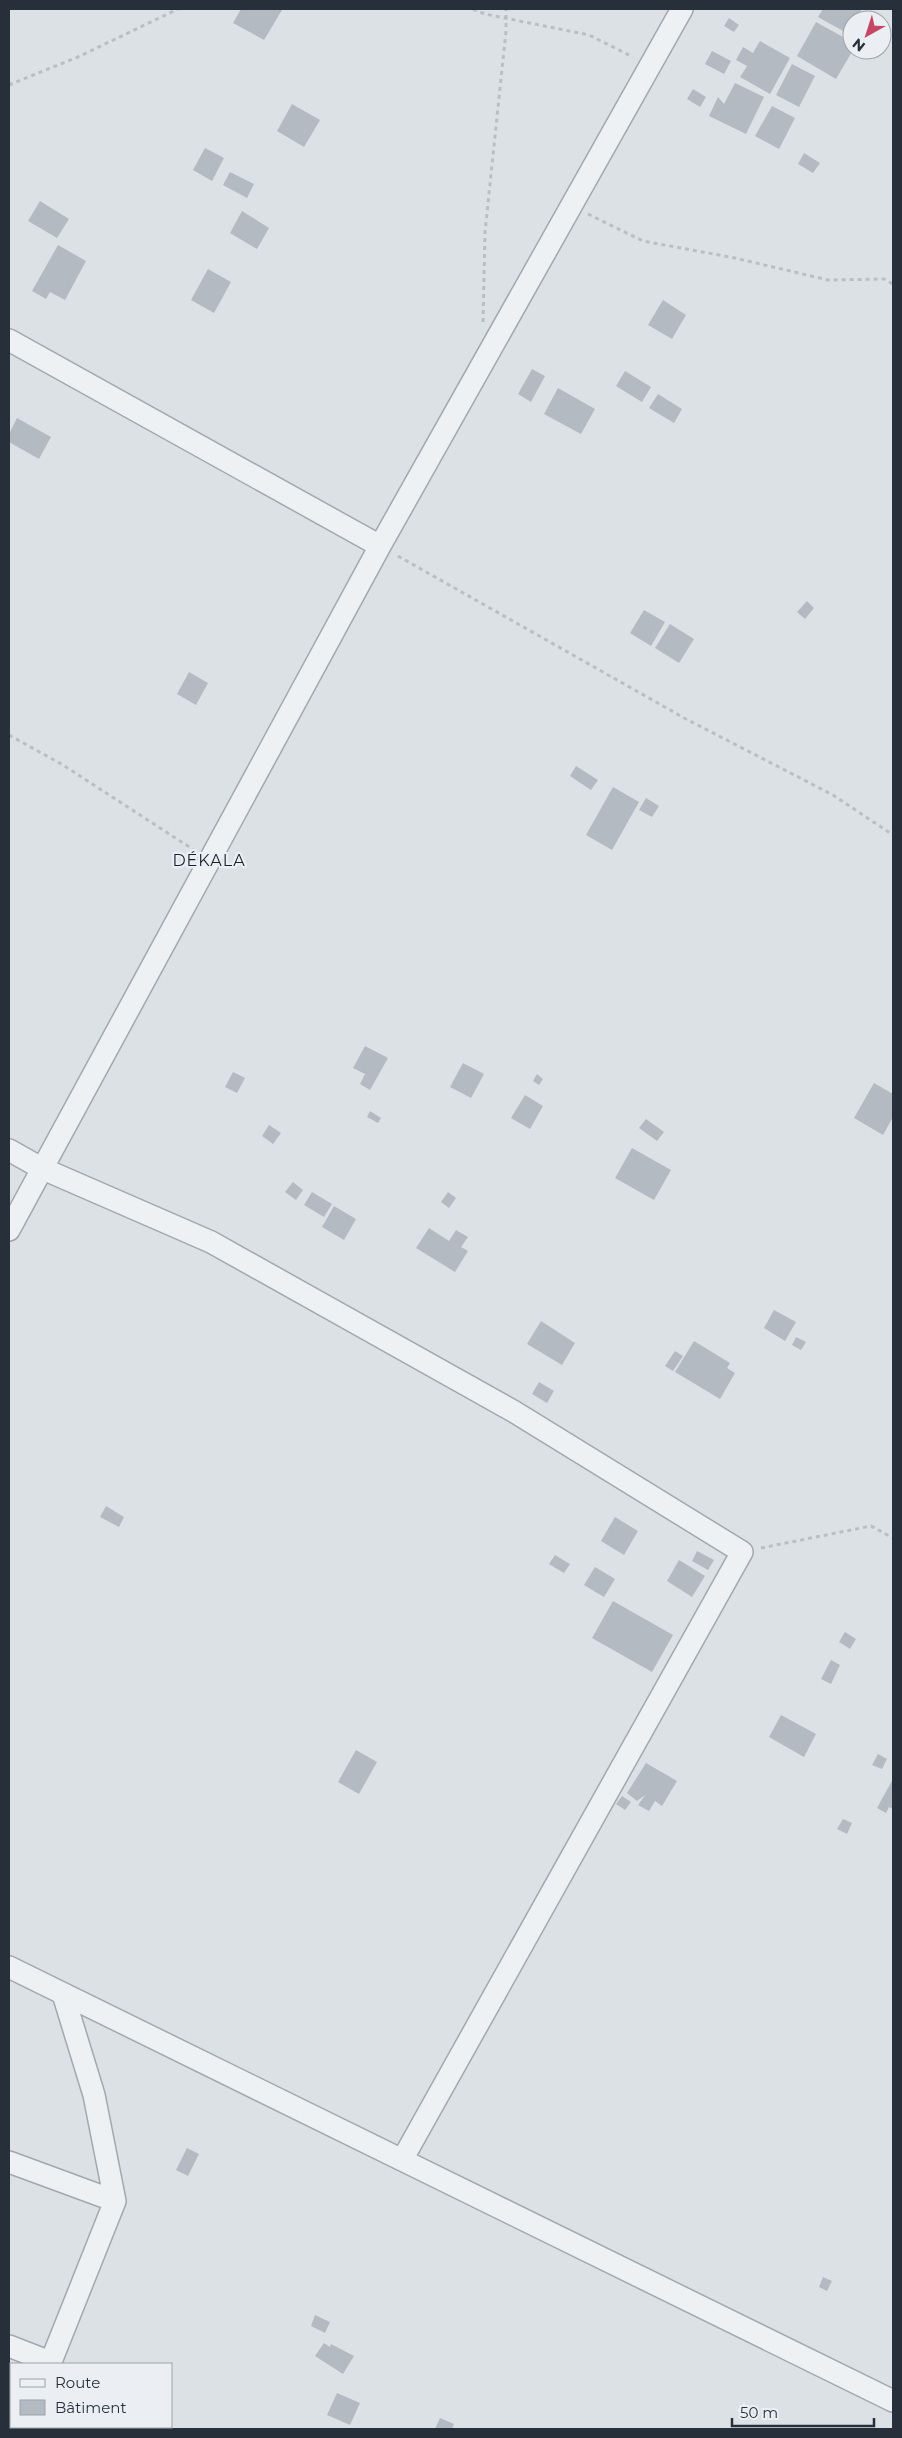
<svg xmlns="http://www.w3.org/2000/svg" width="902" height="2438" viewBox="0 0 902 2438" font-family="Montserrat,sans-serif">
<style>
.building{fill:#b4bac2}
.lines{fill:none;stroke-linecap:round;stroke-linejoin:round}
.street-casing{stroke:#a2a8ae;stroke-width:24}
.path{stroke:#babfc4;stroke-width:3;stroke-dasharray:4 4;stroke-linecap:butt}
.street{stroke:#eef1f4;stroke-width:21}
.labels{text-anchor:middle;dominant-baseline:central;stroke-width:4.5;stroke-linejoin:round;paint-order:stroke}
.quarter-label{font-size:16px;letter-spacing:1px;fill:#19212b;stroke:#ebeff3}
</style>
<rect width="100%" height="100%" fill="#dce1e5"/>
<!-- building -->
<path class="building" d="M241,9H280L282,10L264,40L233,23Z
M823,9H862L858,15L867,20H852V36L818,17Z
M729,18L739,25L734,32L724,26Z
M816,22L852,42L853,50L836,79L797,56Z
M760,41L790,58L770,94L740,77L747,66L736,60L743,47L753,53Z
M712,51L731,61L724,74L705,64Z
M792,64L815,76L799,107L776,95Z
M735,83L764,97L746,134L709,116L718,97L724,104Z
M693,89L706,97L700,107L687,99Z
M292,104L320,120L304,147L277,131Z
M772,106L795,118L779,149L755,136Z
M205,148L224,158L212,181L193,170Z
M804,153L820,163L813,173L798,164Z
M230,172L254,184L247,198L223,185Z
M40,201L69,219L57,238L28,221Z
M242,211L269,228L257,249L230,233Z
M58,245L86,261L65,300L50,292L46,299L32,291Z
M208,269L231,282L214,313L191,300Z
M663,300L686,315L672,339L648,325Z
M532,369L545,376L531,402L518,394Z
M625,371L651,387L642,402L616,386Z
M558,388L595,409L581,434L544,414Z
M658,394L682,409L674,423L649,408Z
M17,418L51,437L39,459L9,442V434Z
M807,601L814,608L805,619L797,612Z
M644,610L665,622L651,646L630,633Z
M670,624L694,639L679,663L655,648Z
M189,672L208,683L196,705L177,694Z
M576,766L598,780L591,790L570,776Z
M613,787L639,802L612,850L586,835Z
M646,798L659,806L652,817L639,810Z
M365,1046L388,1058L370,1090L360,1084L365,1074L353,1068Z
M463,1063L484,1074L471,1098L450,1087Z
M233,1072L245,1078L237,1093L225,1087Z
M537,1074L543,1079L539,1085L533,1081Z
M874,1083L893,1094V1117L883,1135L854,1118Z
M525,1095L543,1106L530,1129L511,1118Z
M370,1111L381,1118L378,1123L367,1117Z
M646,1119L664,1132L657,1141L639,1128Z
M269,1125L281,1133L273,1144L262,1136Z
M632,1148L671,1170L654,1200L615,1178Z
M293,1182L303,1190L296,1200L285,1192Z
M312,1192L332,1204L324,1217L304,1205Z
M448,1192L456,1198L449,1208L441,1202Z
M334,1206L356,1219L344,1240L322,1227Z
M429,1228L449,1241L456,1230L468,1237L461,1247L468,1251L455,1272L416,1248Z
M774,1310L796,1322L785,1341L764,1328Z
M541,1321L575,1343L562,1365L527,1344Z
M796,1337L806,1342L801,1350L792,1345Z
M694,1341L730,1363L727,1368L735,1373L720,1399L675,1372Z
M675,1351L683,1356L673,1371L665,1366Z
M539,1382L554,1391L547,1403L532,1394Z
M106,1506L124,1517L119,1527L100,1517Z
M615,1517L638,1531L624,1555L601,1541Z
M697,1551L714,1560L708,1570L692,1561Z
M555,1555L570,1564L564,1573L549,1564Z
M679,1560L705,1576L692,1597L667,1581Z
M595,1567L615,1579L604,1597L584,1585Z
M613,1601L673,1635L652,1672L592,1638Z
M845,1632L856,1639L850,1649L839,1642Z
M831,1660L840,1665L831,1684L821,1679Z
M781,1715L816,1734L804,1757L769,1737Z
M356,1750L377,1762L359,1794L338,1782Z
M878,1754L887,1759L882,1769L872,1765Z
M646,1763L677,1781L662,1806L655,1801L649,1811L638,1805L645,1795L637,1801L627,1793Z
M893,1779V1809L889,1807L886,1813L877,1808Z
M622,1796L631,1802L625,1810L616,1804Z
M843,1819L852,1823L847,1834L837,1829Z
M187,2148L199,2154L188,2176L176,2170Z
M823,2277L832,2281L827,2291L819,2287Z
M315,2315L330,2322L325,2333L311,2326Z
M324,2343L330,2347L331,2344L354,2356L343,2374L315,2356Z
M337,2393L360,2403L350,2425L327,2415Z
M440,2418L454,2424L452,2429H435Z"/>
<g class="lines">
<defs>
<path id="street" d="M9,340L380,546
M9,1150L41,1168L211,1242L513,1411L742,1552L402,2160
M9,1230L380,546L682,9
M9,1967L893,2401
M9,2162L115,2201
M9,2346L50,2362
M50,2364L115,2201L94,2095L63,1994
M23,2429L24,2427"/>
</defs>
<!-- street casing -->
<use href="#street" class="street-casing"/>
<!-- path -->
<path class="path" d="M473,9L485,14L589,35L633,57
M9,85L80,56L178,9
M588,214L643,241L735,258L828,280L884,279L893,284
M483,322L485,232L506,31V9
M398,556L686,719L833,795L893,835
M9,735L63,765L194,850
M761,1548L871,1526L893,1538"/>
<!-- street -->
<use href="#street" class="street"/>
</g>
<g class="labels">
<!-- quarter labels -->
<g class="quarter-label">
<text x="209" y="860">DÉKALA</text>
</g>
</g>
<!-- border -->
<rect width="902" height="2438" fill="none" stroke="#27303a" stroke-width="20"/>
<!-- legend -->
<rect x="10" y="2363" width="162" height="65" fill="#ebeff3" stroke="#9da3a9"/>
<rect x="20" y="2379" width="25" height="8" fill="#eef1f4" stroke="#9da3a9"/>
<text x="55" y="2388" font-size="15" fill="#27303a">Route</text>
<rect x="20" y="2400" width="25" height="15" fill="#b4bac2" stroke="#9da3a9"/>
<text x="55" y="2413" font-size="15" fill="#27303a">Bâtiment</text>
<!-- north arrow -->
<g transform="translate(867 35) rotate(219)"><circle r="24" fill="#ebeff3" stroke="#9da3a9"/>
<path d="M0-4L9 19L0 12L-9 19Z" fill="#c44766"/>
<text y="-8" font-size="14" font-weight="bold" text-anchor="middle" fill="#27303a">N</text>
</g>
<!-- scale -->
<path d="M732 2418v8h142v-8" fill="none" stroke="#27303a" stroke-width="2.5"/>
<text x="740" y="2418" font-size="15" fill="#27303a" stroke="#ebeff3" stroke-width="4" paint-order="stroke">50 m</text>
</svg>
